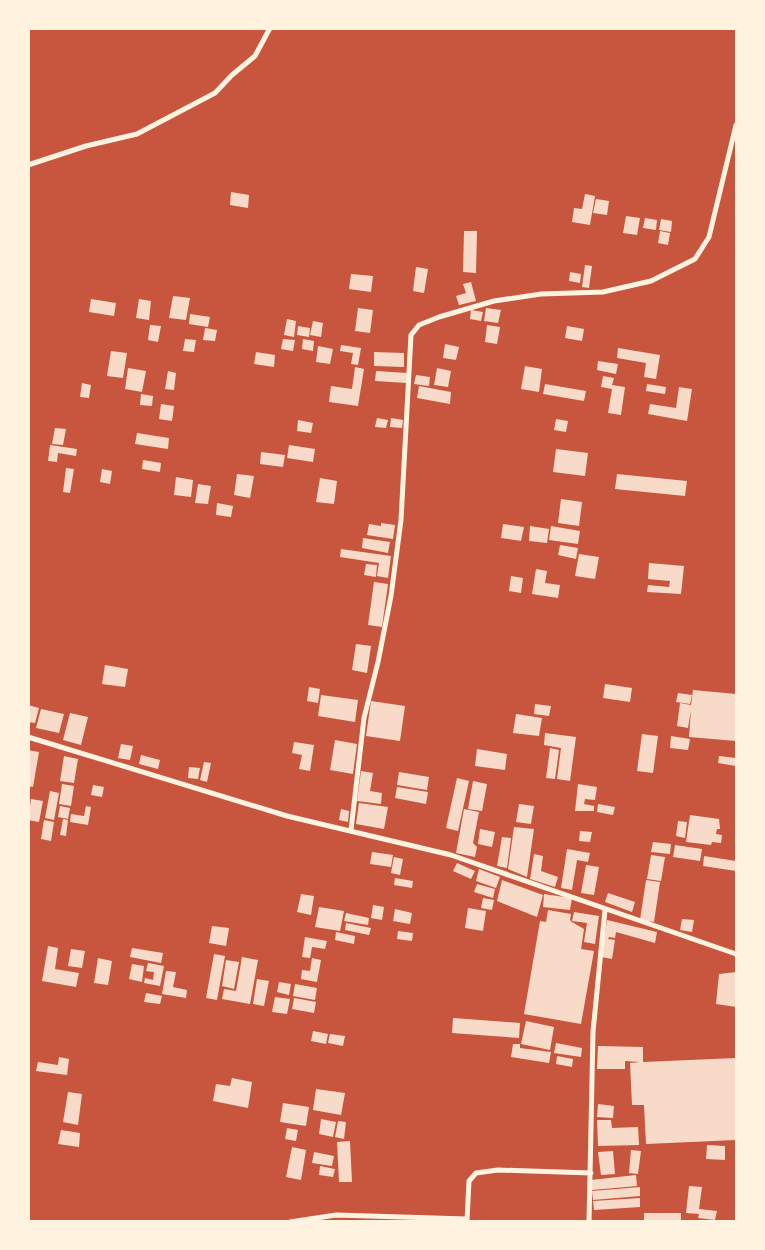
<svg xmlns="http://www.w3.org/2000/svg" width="765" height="1250" viewBox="0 0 765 1250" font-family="Overpass,sans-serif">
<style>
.building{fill:#f7dbc8}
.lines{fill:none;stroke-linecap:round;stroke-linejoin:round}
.minor{stroke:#fff3e0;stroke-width:5}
</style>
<rect width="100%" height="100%" fill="#c8553d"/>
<!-- building -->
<path class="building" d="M231,192L249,195L248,208L230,205Z
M585,194L595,196L590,225L572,222L574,208L582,209Z
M596,199L609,201L607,215L593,213Z
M626,216L640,218L637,235L623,233Z
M645,218L657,220L656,230L643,228Z
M661,219L672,221L671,232L659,230Z
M464,231H477L476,273L463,272Z
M660,231L670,233L668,245L658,243Z
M585,265L592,266L589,288L582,287Z
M416,267L428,269L424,293L413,291Z
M570,272L581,274L580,283L569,281Z
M351,274L373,276L371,292L349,289Z
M471,282L476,301L459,305L456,296L466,293L463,284Z
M173,296L190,298L186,320L169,318Z
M91,299L116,303L114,316L89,312Z
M139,299L151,301L149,320L136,318Z
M358,308L373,310L370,333L355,331Z
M486,308L501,310L498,323L484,321Z
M471,310L483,312L481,321L470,319Z
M190,314L210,317L208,327L189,324Z
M287,319L296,321L294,337L284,335Z
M313,321L323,323L321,337L310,335Z
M150,325L161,326L158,342L148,340Z
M487,325L500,327L497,344L485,342Z
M298,326L310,328L309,337L297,335Z
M567,326L584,329L582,341L565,338Z
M205,328L217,330L215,341L203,340Z
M185,339L196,340L194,352L183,351Z
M283,339L295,340L293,351L281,349Z
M303,339L314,341L313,351L302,349Z
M445,344L459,347L456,360L443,358Z
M341,345L361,348L358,365L351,364L353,353L340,351Z
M318,346L333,349L330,364L316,362Z
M618,348L660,355L656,379L644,377L646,363L617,358Z
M111,351L127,353L123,378L107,376Z
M256,352L275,355L274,367L254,364Z
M374,352L404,353V367L374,366Z
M598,361L618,364L616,374L597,370Z
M525,366L542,369L539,392L521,389Z
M355,367L364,369L358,406L329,402L331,386L352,389Z
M128,368L146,371L142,392L125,389Z
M437,368L451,371L448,387L434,385Z
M168,371L176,373L174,390L165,389Z
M376,371L407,373V383L375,381Z
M416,375L430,377L429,386L414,384Z
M603,376L614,378L612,385L625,387L621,415L608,413L612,389L601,387Z
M82,383L91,385L89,398L80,397Z
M545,384L586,391L584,401L543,394Z
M647,384L666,387L665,394L646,391Z
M419,386L451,392L450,404L417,398Z
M679,387L692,389L687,421L648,414L650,404L676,408Z
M141,394L153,396L152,406L140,405Z
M161,404L174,406L172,421L159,419Z
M377,418L388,420L386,428L375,427Z
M391,418L403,420L402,428L390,427Z
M556,419L568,421L566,432L554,430Z
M298,420L313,423L311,433L297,431Z
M55,428L66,429L63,445L52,444Z
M137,433L169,438L168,449L135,444Z
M50,445L77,449L76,456L58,453L57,462L48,461Z
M289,445L315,449L313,462L287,458Z
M556,449L588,453L585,476L553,472Z
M261,452L285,455L283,467L260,464Z
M143,460L161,463L160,472L142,469Z
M66,468L74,469L70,493L63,492Z
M102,469L112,471L110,484L100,482Z
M237,474L254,476L250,498L234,495Z
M617,474L687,481L685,496L615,489Z
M176,477L193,480L191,497L174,495Z
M320,478L337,481L334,504L316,502Z
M198,484L211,486L208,504L195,503Z
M561,499L582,502L579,526L558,523Z
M217,503L233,506L231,517L216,515Z
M381,523L395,525L393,539L367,535L369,524L381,526Z
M503,524L524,527L521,541L501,538Z
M530,526L549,529L547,543L529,541Z
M551,526L580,531L578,544L549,540Z
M363,538L390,542L388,553L362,548Z
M560,545L578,548L576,559L558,555Z
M341,549L391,556L388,578L377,576L379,563L340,557Z
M579,554L599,557L595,579L575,576Z
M649,563L684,566L681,594L647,592L648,585L669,587L670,581L648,579Z
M366,564L377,565L376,577L364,575Z
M536,569L547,571L545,583L560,585L558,598L532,594Z
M511,576L523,578L521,593L509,591Z
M374,582L388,584L382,627L368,625Z
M356,644L371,646L367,673L352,670Z
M105,665L128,669L125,687L102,684Z
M605,684L632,688L630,702L603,698Z
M309,687L320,689L318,703L307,701Z
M693,690L736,694V741L689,737L691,710L688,728L677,726L680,703L691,705Z
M678,693L692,695L690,704L676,702Z
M321,695L358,700L355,722L318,716Z
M371,701L405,706L400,741L366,736Z
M535,704L551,706L549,716L534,714Z
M28,705L39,708L35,723L28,722Z
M41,709L64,714L59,733L36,728Z
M70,713L88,717L81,745L63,740Z
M516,714L542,718L539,736L513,733Z
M545,733L576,737L570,781L557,779L561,748L544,745Z
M642,734L658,736L653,773L637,771Z
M671,736L690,739L688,750L670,748Z
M335,740L357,744L353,774L330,770Z
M294,742L314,745L310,771L299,769L302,755L292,753Z
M121,744L133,746L130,760L118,758Z
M550,748L559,750L555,779L546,778Z
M477,749L507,754L505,770L475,766Z
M28,750L39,752L33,787L28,786Z
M141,755L160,760L158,769L139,764Z
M64,756L78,759L74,783L60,781Z
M719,756L736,758V766L718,763Z
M204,762L211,763L207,782L200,780Z
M189,767L200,768L198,779L188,778Z
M361,771L373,773L370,791L382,793L381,804L357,801Z
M399,772L429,777L427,790L397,785Z
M457,778L469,781L458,831L446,828Z
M473,781L487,784L482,811L468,809Z
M62,784L74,786L71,806L59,804Z
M578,784L597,787L595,800L585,799L584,804L594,806V811H575Z
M93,785L104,787L102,797L91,795Z
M397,787L428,792L426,804L395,798Z
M50,791L59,793L54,820L45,818Z
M31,799L43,801L39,822L28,820Z
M359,803L388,807L384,829L356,824Z
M519,804L534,806L531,824L516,822Z
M598,804L615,807L613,815L597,812Z
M60,806L70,808L68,819L58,817Z
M86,806L91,807L88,825L70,822L71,814L84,816Z
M341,809L349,811L348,822L339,820Z
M464,809L479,812L473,843L477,847L475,857L456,853Z
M690,815L719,819L720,829H717L716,834L722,835L721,843L712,842L711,845L686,842Z
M63,819L68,820L66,836L60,835Z
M44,820L54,822L51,841L41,839Z
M678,821L687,822L685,838L676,836Z
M514,827L534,829L527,877L508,869Z
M480,829L495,832L492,847L478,844Z
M580,831L592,832L590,842L579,841Z
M502,837L511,838L507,868L497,866Z
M653,842L671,844L670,854L651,852Z
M675,845L702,849L700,861L673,857Z
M567,849L590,853L588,862L577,860L572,890L561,888Z
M372,852L393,855L391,867L370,864Z
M534,854L543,856L541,871L558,877L555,887L530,879Z
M651,855L665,857L661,881L647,879Z
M704,856L736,861V871L703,866Z
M394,857L403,859L400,875L391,873Z
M457,863L475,871L471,879L453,871Z
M586,865L599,867L594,895L581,893Z
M479,869L500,877L496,888L476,881Z
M395,878L413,881L412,888L394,885Z
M502,880L543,895L537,917L497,901Z
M646,880L660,882L654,922L640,920Z
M477,884L495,889L493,898L474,892Z
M608,893L635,902L632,912L605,902Z
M301,894L314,896L311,915L297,912Z
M544,894L572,898L570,910L543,907Z
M483,898L494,900L492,910L481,908Z
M373,905L384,907L382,920L371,918Z
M319,907L344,911L340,931L315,927Z
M468,908L486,911L483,931L465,928Z
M395,909L412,913L410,924L393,921Z
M548,910L571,914L570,920L572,922L584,929L581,949L594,951L581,1024L524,1014L540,921L546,922Z
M574,912L599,916L595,944L584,942L587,923L572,921Z
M346,913L369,918L368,925L344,921Z
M682,919L694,920L692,932L680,930Z
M607,920L657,932L655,943L616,932L615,938L609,937L608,939L615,940L612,959L601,957Z
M346,923L371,928L369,935L345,930Z
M212,926L229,928L226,946L209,943Z
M398,931L413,933L412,941L397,939Z
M336,932L355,936L354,944L335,940Z
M305,937L327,941L325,949L312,947L310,958L302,957Z
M48,946L58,948L55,969L79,973L76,987L42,981Z
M132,948L163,953L161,963L130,957Z
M71,949L85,951L82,968L68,966Z
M214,954L225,956L217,1000L206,998Z
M242,957L258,960L250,1004L222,999L224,989L236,991Z
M98,958L112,961L108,985L94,983Z
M312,958L321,960L317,982L301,979L302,970L310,971Z
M226,960L239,962L234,989L222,986Z
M148,963L164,966L160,986L144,983L145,978L153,980L154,972L146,971Z
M132,964L144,966L142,982L129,979Z
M166,971L176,972L173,987L187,990L186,998L162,994Z
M736,972V1007L716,1004L719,974Z
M257,979L269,981L264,1006L253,1004Z
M279,982L291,984L289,995L277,992Z
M295,984L317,988L315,1000L293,996Z
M146,993L162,996L160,1004L144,1002Z
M275,997L290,999L287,1014L272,1012Z
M294,998L316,1002L314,1013L292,1009Z
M453,1018L520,1023L519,1038L452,1033Z
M526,1021L554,1027L550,1050L521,1044Z
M313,1031L328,1034L326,1044L311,1041Z
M330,1034L345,1036L343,1046L328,1043Z
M556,1043L582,1048L581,1057L554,1053Z
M513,1044H520V1048L551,1052L549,1063L511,1057Z
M598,1046L643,1047V1062L736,1058V1140L646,1144L644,1105H632L630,1063L640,1062L625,1061V1069H597Z
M557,1056L573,1059L572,1067L556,1064Z
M59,1057L69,1059L67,1075L36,1071L38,1062L58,1065Z
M232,1078L252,1082L248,1108L213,1101L216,1084L230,1086Z
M316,1089L345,1093L341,1115L313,1110Z
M68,1092L82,1094L78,1125L63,1122Z
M283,1103L309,1107L306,1126L280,1122Z
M598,1104L614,1106L613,1118L597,1117Z
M321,1119L336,1122L333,1137L319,1134Z
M597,1120H611L612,1128L638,1127L639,1145L598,1146Z
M338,1121L346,1122L344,1139L335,1137Z
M287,1128L298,1130L296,1141L285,1139Z
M61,1130L80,1133L79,1147L58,1144Z
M350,1141L352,1182H339L337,1142Z
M707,1145L725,1146V1160L706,1159Z
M292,1147L306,1150L301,1180L286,1177Z
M631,1150L641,1151L638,1174L629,1173Z
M613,1151L615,1174L601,1175L598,1152Z
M314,1152L334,1156L332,1166L312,1163Z
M320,1166L335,1169L333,1177L319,1175Z
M636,1175L637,1186L592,1190L591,1180Z
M689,1186L702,1187L699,1209L717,1211L715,1220L698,1218L699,1214L686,1213Z
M640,1187V1196L593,1200L592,1191Z
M640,1198V1207L594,1210L593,1201Z
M644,1213H681V1222H644Z"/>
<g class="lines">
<!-- minor -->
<path class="minor" d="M28,165L86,146L137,134L215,93L232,75L255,56L270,28
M28,737L287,816L451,855L736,954
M351,830L364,718L378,662L391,596L401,520L411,335L419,325L439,317L494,301L541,294L603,292L651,281L695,259L709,237L736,125
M467,1221L469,1181L476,1173L498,1170L591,1173
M290,1222L336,1215L467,1219
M589,1222L593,1032L605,910"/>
</g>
<!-- border -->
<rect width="765" height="1250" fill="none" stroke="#fff3e0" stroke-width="60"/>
</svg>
